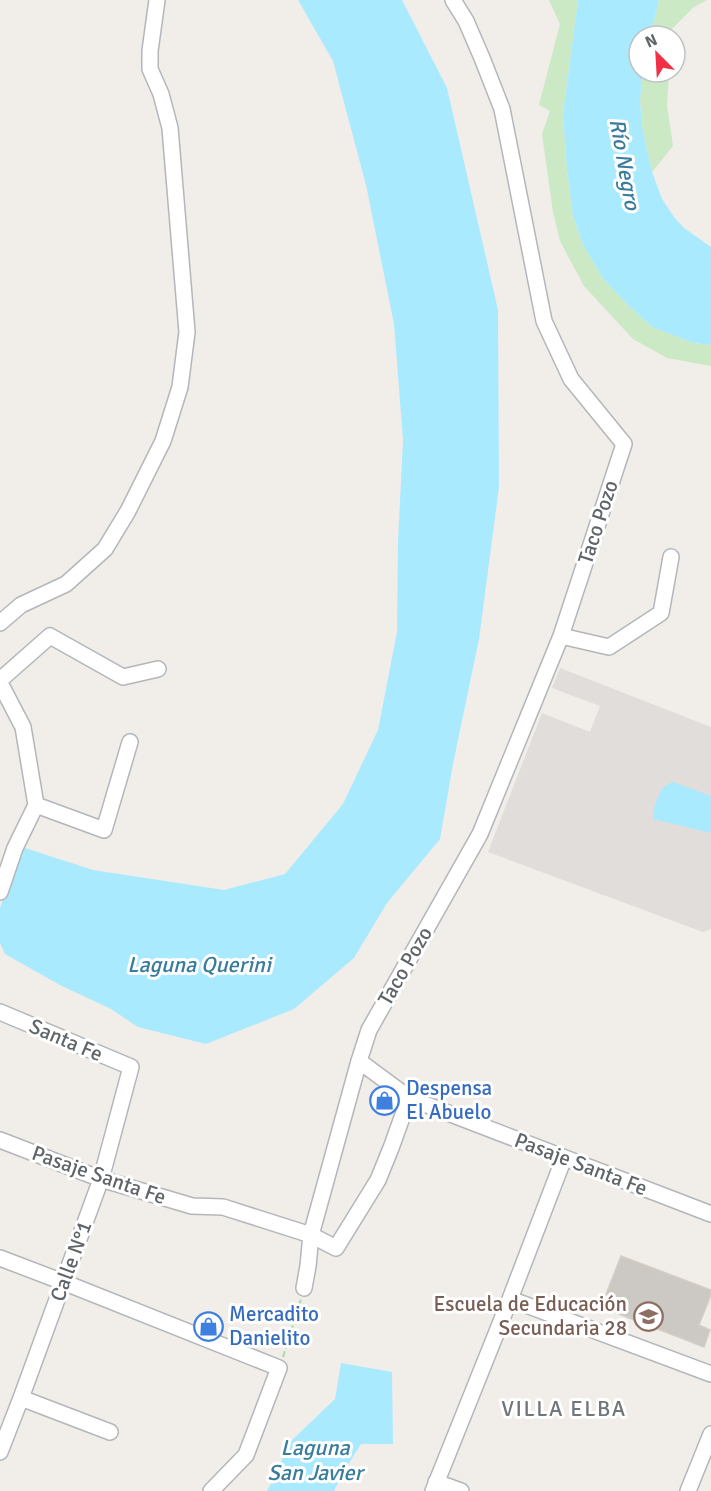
<svg xmlns="http://www.w3.org/2000/svg" width="711" height="1491" viewBox="0 0 711 1491" font-family="Signika,sans-serif">
<style>
.industrial{fill:#e0ddda}
.green{fill:#cbe9c4}
.water{fill:#aaeaff}
.building{fill:#ccc8c4;stroke:#d6cec5;stroke-width:1.5}
.lines{fill:none;stroke-linecap:round;stroke-linejoin:round}
.minor-casing{stroke:#b3b7ba;stroke-width:18}
.path{stroke:#a6dbaa;stroke-width:2;stroke-dasharray:6 3;stroke-linecap:butt}
.minor{stroke:#fff;stroke-width:15}
.labels{text-anchor:middle;dominant-baseline:central;stroke-width:6;stroke-linejoin:round;paint-order:stroke}
.street-label{font-size:21px;fill:#5f6568;stroke:#fff}
.shop-label{font-size:21px;fill:#366cbe;stroke:#fff;text-anchor:start}
.education-label{font-size:21px;fill:#785e54;stroke:#fff;text-anchor:end}
.water-label{font-size:22px;font-style:italic;fill:#397c9b;stroke:#fff}
.neighbourhood-label{font-size:22px;letter-spacing:1.5px;fill:#70777a;stroke:#fff}
</style>
<rect width="100%" height="100%" fill="#f1ede8"/>
<!-- industrial -->
<path class="industrial" d="M560,668L711,727V929L703,932L488,852L542,713L590,732L600,706L552,688Z"/>
<!-- green -->
<path class="green" d="M549,0H578L563,114L567,171L573,216L583,245L604,280L629,306L652,327L693,343L711,345V366L667,358L633,339L584,286L560,241L553,212L542,134L550,111L539,105L560,24Z
M659,0H707L694,7L671,30V36H650Z
M643,72H669L667,105L673,146L652,172L642,127L640,100Z"/>
<!-- water -->
<path class="water" d="M298,0H402L447,88L498,310L499,487L479,639L453,764L440,839L387,903L354,958L294,1009L206,1044L138,1027L111,1009L60,985L5,954L0,943V908L22,847L93,870L224,890L285,874L343,804L378,730L397,632L398,542L403,440L394,324L366,185L333,61Z
M578,0H659L650,36H639V72H643L640,100L642,127L652,172L662,199L674,217L684,228L711,247V345L693,343L652,327L629,306L604,280L583,245L573,216L567,171L563,114Z
M673,782L711,796V833L653,819C652,812 657,798 661,791C664,786 668,784 673,782Z
M341,1363L392,1372L393,1444H361L346,1468L334,1491H267L275,1477L288,1444L335,1399Z"/>
<!-- building -->
<path class="building" d="M621,1256L711,1290V1295L699,1325L710,1330L704,1347L601,1307Z"/>
<g class="lines">
<defs>
<path id="minor" d="M0,623L21,605L66,584L105,549L128,511L163,441L180,387L187,332L170,128L161,94L150,69V51L157,0
M561,636L609,647L661,613L671,557
M0,680L50,636L123,677L158,669
M0,683L23,727L36,805L15,848L0,892
M36,805L104,830L130,742
M0,1012L131,1067L101,1179L21,1398L0,1452
M359,1061L409,1098L711,1214
M0,1140L101,1179L192,1206L223,1207L311,1235L336,1248L378,1180L391,1148L409,1098
M0,1258L63,1282L279,1368L246,1455L211,1491
M304,1288L308,1266L311,1235L359,1061L369,1030L480,834L561,636L624,444L571,379L544,321L502,109L482,58L466,21L453,0
M510,1299L711,1374
M21,1398L110,1432
M436,1482L461,1491
M433,1491L510,1299L564,1158
M688,1491L711,1434"/>
</defs>
<!-- minor casing -->
<use href="#minor" class="minor-casing"/>
<!-- path -->
<path class="path" d="M283,1357L301,1299"/>
<!-- minor -->
<use href="#minor" class="minor"/>
</g>
<!-- icons -->
<defs>
<symbol id="shop-ring" viewBox="-11 -11 22 22"><circle r="9.5" fill="#fff" stroke="#3f7fe0" stroke-width="1.5"/><path d="M-5-2.5h2.3a2.7 3.5 0 0 1 5.4 0H5L5.5 6h-11ZM-1.5-2.5h3a1.5 2.3 0 0 0-3 0Z" fill="#3f7fe0"/></symbol>
<symbol id="school-ring" viewBox="-11 -11 22 22"><circle r="9.5" fill="#fff" stroke="#8d6e63" stroke-width="1.5"/><path d="M0-5L7-2L0 1L-7-2ZM-4 1L0 2.5L4 1V4Q0 6-4 4Z" fill="#8d6e63"/></symbol>
</defs>
<g fill-rule="evenodd">
<use href="#shop-ring" x="368" y="1084" width="33" height="33"/>
<use href="#school-ring" x="632" y="1300" width="33" height="33"/>
<use href="#shop-ring" x="192" y="1310" width="33" height="33"/>
</g>
<g class="labels">
<!-- street labels -->
<g class="street-label">
<text transform="translate(598 522) rotate(-72)">Taco Pozo</text>
<text transform="translate(405 966) rotate(-60)">Taco Pozo</text>
<text transform="translate(66 1040) rotate(23)">Santa Fe</text>
<text transform="translate(581 1164) rotate(21)">Pasaje Santa Fe</text>
<text transform="translate(99 1175) rotate(19)">Pasaje Santa Fe</text>
<text transform="translate(71 1261) rotate(-70)">Calle N°1</text>
</g>
<!-- shop labels -->
<g class="shop-label">
<text x="406" y="1088">Despensa<tspan x="406" dy="24">El Abuelo</tspan></text>
<text x="229" y="1314">Mercadito<tspan x="229" dy="24">Danielito</tspan></text>
</g>
<!-- education labels -->
<g class="education-label">
<text x="627" y="1304">Escuela de Educación<tspan x="627" dy="24">Secundaria 28</tspan></text>
</g>
<!-- water labels -->
<g class="water-label">
<text transform="translate(625 164) rotate(80)">Río Negro</text>
<text x="199" y="964">Laguna Querini</text>
<text x="315" y="1447">Laguna<tspan x="315" dy="25">San Javier</tspan></text>
</g>
<!-- neighbourhood labels -->
<g class="neighbourhood-label">
<text x="564" y="1408">VILLA ELBA</text>
</g>
</g>
<!-- north arrow -->
<g transform="translate(657 54) rotate(336)"><circle r="28" fill="#ffffff" stroke="#bfc1c3" stroke-width="1.5"/>
<path d="M0-4.5L10 22L0 15L-10 22Z" fill="#ef3045"/>
<text y="-9" font-size="16" font-weight="bold" text-anchor="middle" fill="#5f6568">N</text>
</g>
</svg>
